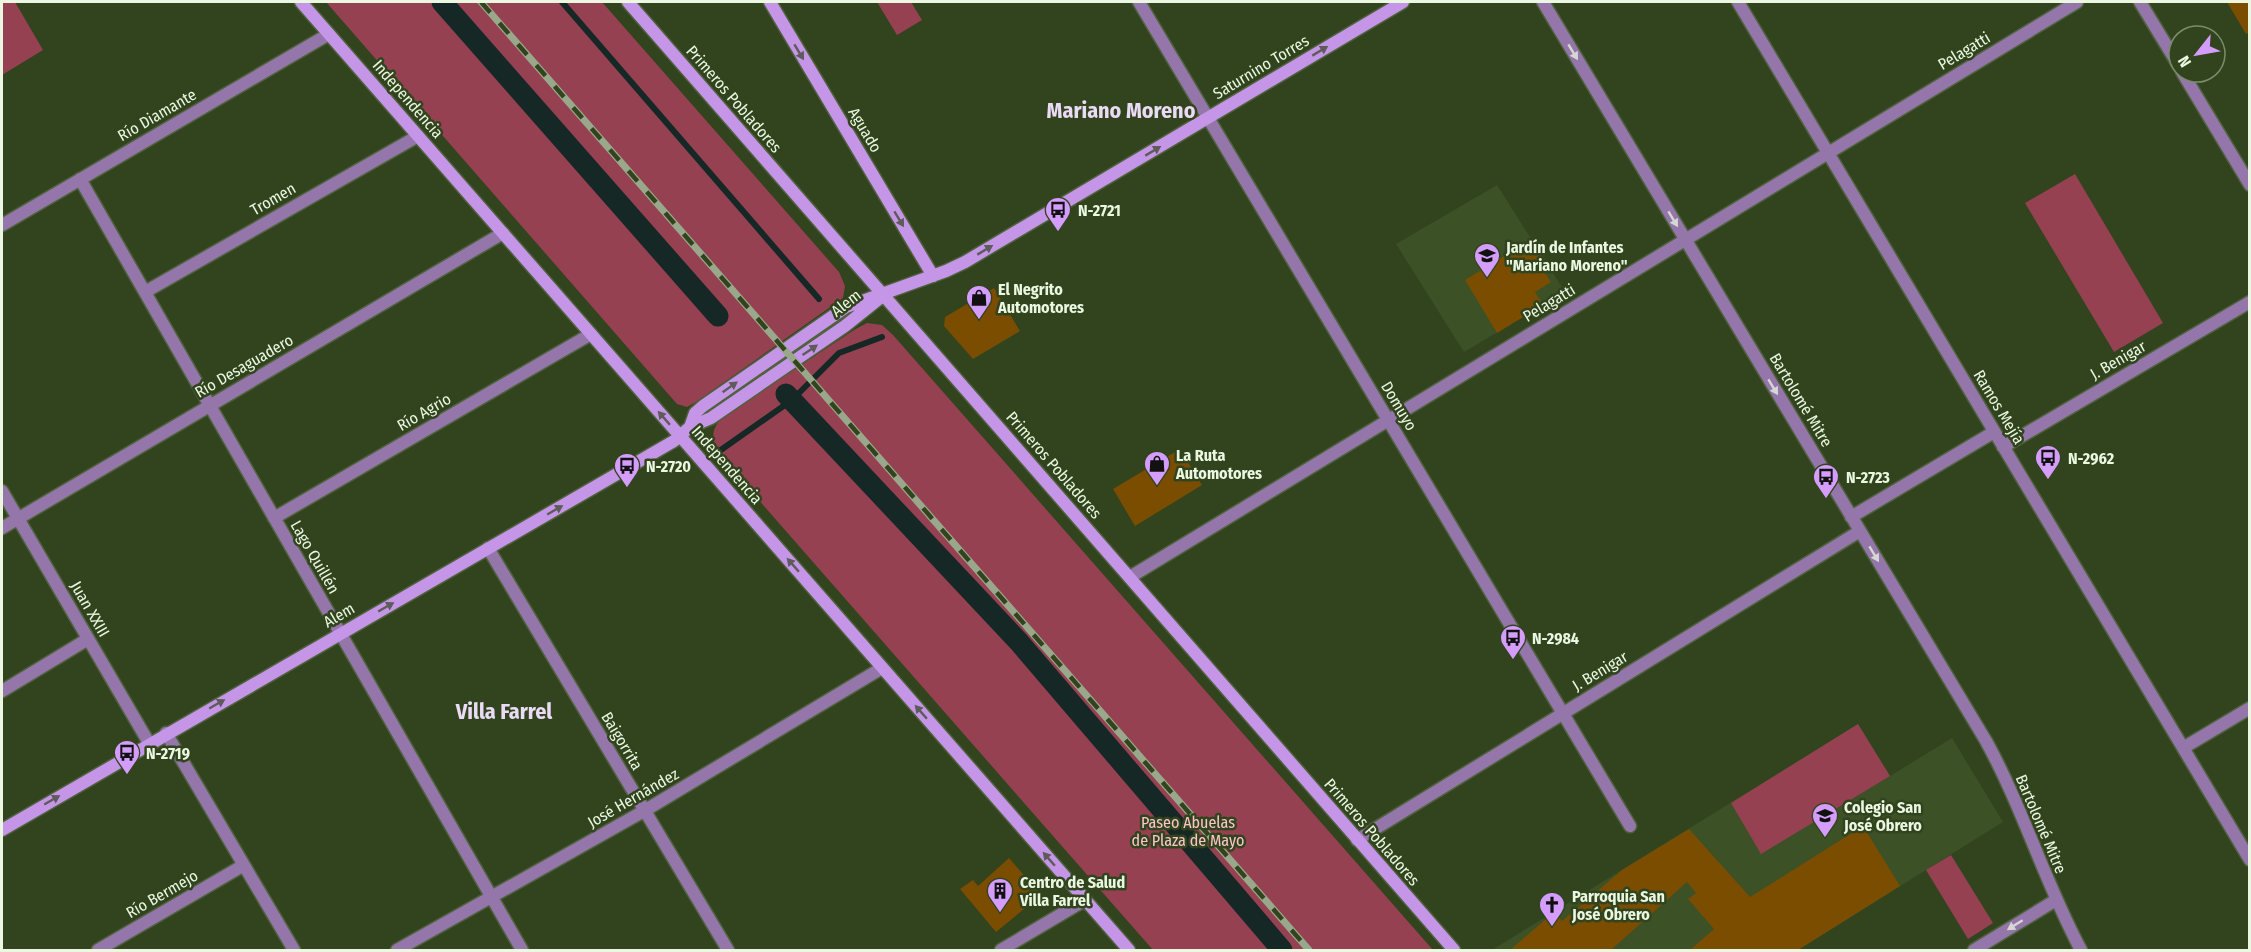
<svg xmlns="http://www.w3.org/2000/svg" width="2251" height="952" viewBox="0 0 2251 952" font-family="'Fira Sans Condensed',sans-serif">
<style>
.built{fill:#3c5125}
.green{fill:#954151}
.lines{fill:none;stroke-linecap:round;stroke-linejoin:round}
.stream{stroke:#152826;stroke-width:6}
.canal{stroke:#152826;stroke-width:21}
.building{fill:#7b4d00}
.street-casing{stroke:#4f613d;stroke-width:15}
.secondary-casing{stroke:#4f613d;stroke-width:15}
.street{stroke:#9476aa;stroke-width:12}
.secondary{stroke:#c595e7;stroke-width:12}
.rail-casing{stroke:#99a88b;stroke-width:7}
.rail{stroke:#31441e;stroke-width:4.5;stroke-dasharray:14;stroke-linecap:butt}
.oneway{fill:#5d5c5a}
.oneway2{fill:#d5d7d3}
.labels{text-anchor:middle;dominant-baseline:central;stroke-width:5;stroke-linejoin:round;paint-order:stroke}
.street-label{font-size:16px;fill:#ebf7e1;stroke:#31441e}
.poi-label{font-size:16px;font-weight:bold;fill:#ebf7e1;stroke:#31441e;text-anchor:start}
.park-label{font-size:16px;fill:#fbc5cb;stroke:#31441e}
.district-label{font-size:22px;font-weight:bold;fill:#eadbf6;stroke:#31441e}
</style>
<rect width="100%" height="100%" fill="#31441e"/>
<!-- built -->
<path class="built" d="M1497,185L1565,292L1464,352L1396,244Z
M1858,724L1890,776L1952,738L2003,822L1798,950H1492Z"/>
<!-- green -->
<path class="green" d="M2,2H15L43,50L2,75Z
M326,2H602L839,272L845,286L843,298L696,402L687,407L677,404Z
M877,2H911L922,20L897,35Z
M2075,174L2163,323L2114,352L2025,203Z
M867,323L882,325L893,335L1433,950H1153L728,465C715,449 705,434 723,417L854,330Z
M1858,724L1890,776L1761,854L1731,803Z
M1951,855L1993,923L1968,939L1926,870Z"/>
<g class="lines">
<!-- stream -->
<path class="stream" d="M562,2L819,299
M718,452L792,400L839,353L882,337"/>
<!-- canal -->
<path class="canal" d="M442,2L718,316
M786,394L1019,642L1282,950"/>
</g>
<!-- building -->
<path class="building" d="M2227,2H2250V32L2246,34Z
M1532,239L1549,266L1543,270L1551,282L1535,292L1543,305L1497,333L1465,280Z
M994,288L1020,331L973,359L944,326L945,317Z
M1180,449L1202,485L1135,526L1113,489Z
M1863,826L1900,886L1798,950H1690L1714,929L1688,899L1696,893L1687,882L1611,950H1510L1554,912L1562,921L1622,870L1689,829L1750,897Z
M1009,858L1041,895L996,932L960,889L973,880L978,886Z"/>
<g class="lines">
<defs>
<path id="street" d="M1139,2L1630,826
M1543,2L1986,741C2023,808 2045,883 2081,950
M1738,2L2250,860
M2140,2L2179,66
M2182,72L2250,185
M80,179L522,950
M2,225L329,34
M145,292L418,136
M2003,447L2250,302
M2,491L149,743
M1851,517L1994,432
M274,518L591,334
M2,528L503,233
M488,548L728,950
M1130,577L2077,2
M2,691L88,639
M166,733L294,950
M2183,748L2250,708
M1357,840L1860,531
M98,950L244,865
M397,950L644,811L882,668
M1001,950L1085,900
M1974,950L2056,900"/>
<path id="secondary" d="M301,2L1129,950
M628,2L1454,950
M770,2L933,276
M690,427L711,418L845,326L880,298
M2,830L674,441L690,427L695,413L703,406L846,307L946,271L965,262L1403,2"/>
</defs>
<!-- street casing -->
<use href="#street" class="street-casing"/>
<!-- secondary casing -->
<use href="#secondary" class="secondary-casing"/>
<!-- street -->
<use href="#street" class="street"/>
<!-- secondary -->
<use href="#secondary" class="secondary"/>
<defs>
<path id="rail" d="M481,2L1309,950"/>
</defs>
<!-- rail casing -->
<use href="#rail" class="rail-casing"/>
<!-- rail -->
<use href="#rail" class="rail"/>
</g>
<!-- one-way arrows -->
<defs><path id="oneway-solid" d="M-6-.8H1V-3.2L6.5 0L1 3.2V.8H-6Z" transform="scale(1.5)"/></defs>
<g class="oneway">
<use href="#oneway-solid" transform="translate(1320 51) rotate(-31)"/>
<use href="#oneway-solid" transform="translate(799 52) rotate(59)"/>
<use href="#oneway-solid" transform="translate(1153 151) rotate(-31)"/>
<use href="#oneway-solid" transform="translate(899 219) rotate(59)"/>
<use href="#oneway-solid" transform="translate(985 250) rotate(-31)"/>
<use href="#oneway-solid" transform="translate(810 350) rotate(-34)"/>
<use href="#oneway-solid" transform="translate(730 387) rotate(-35)"/>
<use href="#oneway-solid" transform="translate(664 418) rotate(-131)"/>
<use href="#oneway-solid" transform="translate(555 510) rotate(-30)"/>
<use href="#oneway-solid" transform="translate(793 565) rotate(-131)"/>
<use href="#oneway-solid" transform="translate(386 607) rotate(-30)"/>
<use href="#oneway-solid" transform="translate(217 704) rotate(-30)"/>
<use href="#oneway-solid" transform="translate(921 712) rotate(-131)"/>
<use href="#oneway-solid" transform="translate(52 800) rotate(-30)"/>
<use href="#oneway-solid" transform="translate(1049 859) rotate(-131)"/>
</g>
<g class="oneway2">
<use href="#oneway-solid" transform="translate(1573 52) rotate(59)"/>
<use href="#oneway-solid" transform="translate(1673 219) rotate(59)"/>
<use href="#oneway-solid" transform="translate(1773 387) rotate(59)"/>
<use href="#oneway-solid" transform="translate(1874 554) rotate(59)"/>
<use href="#oneway-solid" transform="translate(2015 925) rotate(148)"/>
</g>
<!-- icons -->
<defs>
<symbol id="bus-pin" viewBox="-11 -11 22 30"><path d="M0 17L-7.5 6A9.5 9.5 0 1 1 7.5 6Z" fill="#d49cfb" stroke="#31441e"/><path d="M-5-6H5V4H4V6H2V4H-2V6H-4V4H-5ZM-3.5-4V0h7V-4ZM-3.5 1.2v1.5H-2V1.2ZM2 1.2v1.5H3.5V1.2Z" fill="#111"/></symbol>
<symbol id="school-pin" viewBox="-11 -11 22 30"><path d="M0 17L-7.5 6A9.5 9.5 0 1 1 7.5 6Z" fill="#d49cfb" stroke="#31441e"/><path d="M0-5L7-2L0 1L-7-2ZM-4 1L0 2.5L4 1V4Q0 6-4 4Z" fill="#111"/></symbol>
<symbol id="shop-pin" viewBox="-11 -11 22 30"><path d="M0 17L-7.5 6A9.5 9.5 0 1 1 7.5 6Z" fill="#d49cfb" stroke="#31441e"/><path d="M-5-2.5h2.3a2.7 3.5 0 0 1 5.4 0H5L5.5 6h-11ZM-1.5-2.5h3a1.5 2.3 0 0 0-3 0Z" fill="#111"/></symbol>
<symbol id="building-pin" viewBox="-11 -11 22 30"><path d="M0 17L-7.5 6A9.5 9.5 0 1 1 7.5 6Z" fill="#d49cfb" stroke="#31441e"/><path d="M-4-6H4V6H1V3H-1V6H-4ZM-2.5-4.3h1.7v1.8h-1.7ZM.8-4.3h1.7v1.8H.8ZM-2.5-1h1.7V.8h-1.7ZM.8-1h1.7V.8H.8Z" fill="#111"/></symbol>
<symbol id="church-pin" viewBox="-11 -11 22 30"><path d="M0 17L-7.5 6A9.5 9.5 0 1 1 7.5 6Z" fill="#d49cfb" stroke="#31441e"/><path d="M-1.2-6h2.4v3.5h3.3v2.4h-3.3V6h-2.4V-.1h-3.3v-2.4h3.3Z" fill="#111"/></symbol>
</defs>
<g fill-rule="evenodd">
<use href="#bus-pin" x="1043" y="195" width="30" height="40"/>
<use href="#school-pin" x="1472" y="241" width="30" height="40"/>
<use href="#shop-pin" x="964" y="283" width="30" height="40"/>
<use href="#bus-pin" x="2033" y="443" width="30" height="40"/>
<use href="#shop-pin" x="1142" y="449" width="30" height="40"/>
<use href="#bus-pin" x="612" y="451" width="30" height="40"/>
<use href="#bus-pin" x="1811" y="462" width="30" height="40"/>
<use href="#bus-pin" x="1498" y="623" width="30" height="40"/>
<use href="#bus-pin" x="112" y="738" width="30" height="40"/>
<use href="#school-pin" x="1810" y="801" width="30" height="40"/>
<use href="#building-pin" x="985" y="876" width="30" height="40"/>
<use href="#church-pin" x="1537" y="890" width="30" height="40"/>
</g>
<g class="labels">
<!-- street labels -->
<g class="street-label">
<text transform="translate(1964 51) rotate(-31)">Pelagatti</text>
<text transform="translate(1261 67) rotate(-31)">Saturnino Torres</text>
<text transform="translate(408 99) rotate(49)">Independencia</text>
<text transform="translate(734 99) rotate(49)">Primeros Pobladores</text>
<text transform="translate(157 115) rotate(-30)">Río Diamante</text>
<text transform="translate(865 130) rotate(59)">Aguado</text>
<text transform="translate(273 199) rotate(-30)">Tromen</text>
<text transform="translate(846 303) rotate(-38)">Alem</text>
<text transform="translate(1549 303) rotate(-31)">Pelagatti</text>
<text transform="translate(2118 360) rotate(-30)">J. Benigar</text>
<text transform="translate(244 366) rotate(-30)">Río Desaguadero</text>
<text transform="translate(1801 400) rotate(59)">Bartolomé Mitre</text>
<text transform="translate(1399 406) rotate(59)">Domuyo</text>
<text transform="translate(1999 407) rotate(59)">Ramos Mejía</text>
<text transform="translate(424 412) rotate(-30)">Río Agrio</text>
<text transform="translate(727 465) rotate(49)">Independencia</text>
<text transform="translate(1054 465) rotate(49)">Primeros Pobladores</text>
<text transform="translate(315 557) rotate(60)">Lago Quillén</text>
<text transform="translate(90 609) rotate(60)">Juan XXIII</text>
<text transform="translate(339 615) rotate(-30)">Alem</text>
<text transform="translate(1600 671) rotate(-31)">J. Benigar</text>
<text transform="translate(622 741) rotate(59)">Baigorrita</text>
<text transform="translate(633 798) rotate(-30)">José Hernández</text>
<text transform="translate(2041 824) rotate(67)">Bartolomé Mitre</text>
<text transform="translate(1372 832) rotate(49)">Primeros Pobladores</text>
<text transform="translate(162 894) rotate(-30)">Río Bermejo</text>
</g>
<!-- poi labels -->
<g class="poi-label">
<text x="1078" y="210">N-2721</text>
<text x="1506" y="247">Jardín de Infantes<tspan x="1506" dy="18">"Mariano Moreno"</tspan></text>
<text x="998" y="289">El Negrito<tspan x="998" dy="18">Automotores</tspan></text>
<text x="1176" y="455">La Ruta<tspan x="1176" dy="18">Automotores</tspan></text>
<text x="2068" y="458">N-2962</text>
<text x="646" y="466">N-2720</text>
<text x="1846" y="477">N-2723</text>
<text x="1532" y="638">N-2984</text>
<text x="146" y="753">N-2719</text>
<text x="1844" y="807">Colegio San<tspan x="1844" dy="18">José Obrero</tspan></text>
<text x="1020" y="882">Centro de Salud<tspan x="1020" dy="18">Villa Farrel</tspan></text>
<text x="1572" y="896">Parroquia San<tspan x="1572" dy="18">José Obrero</tspan></text>
</g>
<!-- park labels -->
<g class="park-label">
<text x="1188" y="822">Paseo Abuelas<tspan x="1188" dy="18">de Plaza de Mayo</tspan></text>
</g>
<!-- district labels -->
<g class="district-label">
<text x="1121" y="110">Mariano Moreno</text>
<text x="504" y="711">Villa Farrel</text>
</g>
</g>
<!-- border -->
<rect width="2251" height="952" fill="none" stroke="#ebf7e1" stroke-width="6"/>
<!-- north arrow -->
<g transform="translate(2197 54) rotate(239)"><circle r="28" fill="#31441e" stroke="#7b8c6c" stroke-width="1.5"/>
<path d="M0-4.5L10 22L0 15L-10 22Z" fill="#d49cfb"/>
<text y="-9" font-size="16" font-weight="bold" text-anchor="middle" fill="#ebf7e1">N</text>
</g>
</svg>
